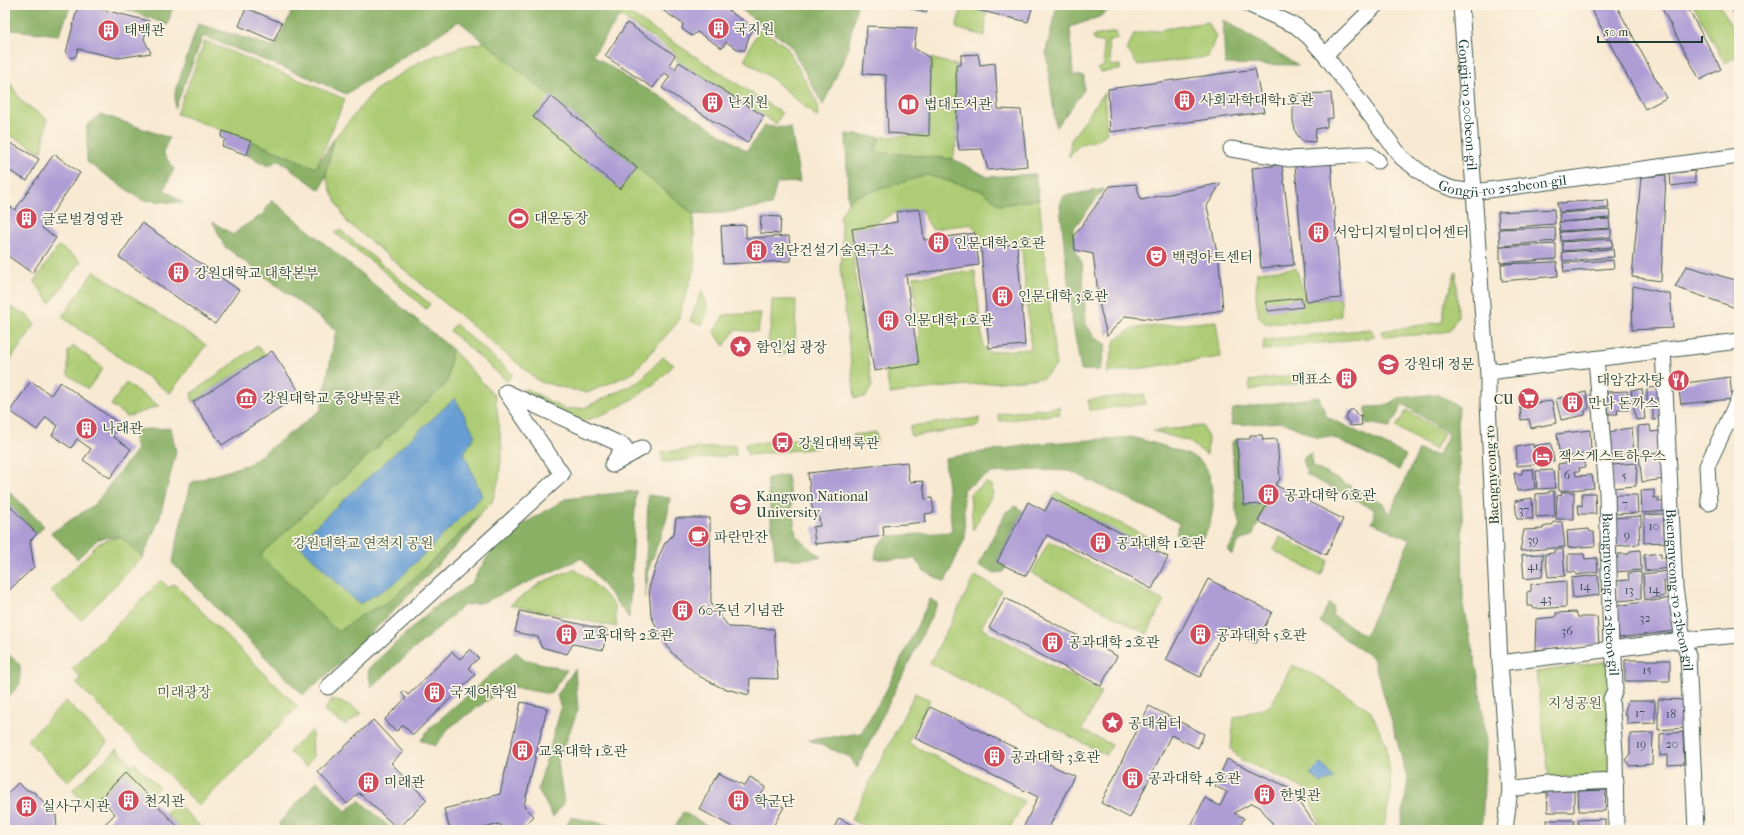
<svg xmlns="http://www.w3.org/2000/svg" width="1744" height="835" viewBox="0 0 1744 835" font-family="'IM FELL French Canon','Noto Serif KR',serif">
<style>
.green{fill:#adcc74;stroke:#668454}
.forest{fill:#8ab066;stroke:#54764d}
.water{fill:#679ed4;stroke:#436e84}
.building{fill:#ae9dd5}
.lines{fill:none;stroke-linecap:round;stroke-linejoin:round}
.minor-casing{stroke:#40574c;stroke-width:17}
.minor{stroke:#fff;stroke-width:15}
.labels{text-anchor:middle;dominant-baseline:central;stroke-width:3.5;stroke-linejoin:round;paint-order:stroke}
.number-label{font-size:12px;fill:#43555c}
.poi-label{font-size:14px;fill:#1f3d34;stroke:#fcf5e5;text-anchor:start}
.street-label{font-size:14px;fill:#1f3d34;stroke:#fcf5e5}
.park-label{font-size:14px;fill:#3b5a41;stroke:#fcf5e5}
</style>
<rect width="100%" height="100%" fill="#fcf5e5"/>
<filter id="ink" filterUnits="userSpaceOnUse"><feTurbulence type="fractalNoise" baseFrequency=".025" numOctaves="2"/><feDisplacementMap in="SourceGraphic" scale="8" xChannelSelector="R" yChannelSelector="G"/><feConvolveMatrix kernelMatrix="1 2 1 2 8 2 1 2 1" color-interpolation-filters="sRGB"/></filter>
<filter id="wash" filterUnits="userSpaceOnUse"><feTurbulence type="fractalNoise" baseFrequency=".012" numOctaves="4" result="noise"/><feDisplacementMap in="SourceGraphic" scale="16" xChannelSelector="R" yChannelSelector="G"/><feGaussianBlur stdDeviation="0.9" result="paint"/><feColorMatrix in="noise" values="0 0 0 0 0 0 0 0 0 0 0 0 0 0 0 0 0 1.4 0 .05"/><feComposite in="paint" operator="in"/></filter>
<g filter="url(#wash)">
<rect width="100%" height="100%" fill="#f8e9d2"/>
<!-- green -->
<path class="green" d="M1693,5H1720L1739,41V56L1725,63Z
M962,6L986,12L985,36L956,28Z
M624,10L782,113L776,124L676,60L677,54L620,16Z
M1207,22L1216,36L1208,57L1138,65L1127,50L1134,34Z
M759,28L786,46L817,102L818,118L774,80L744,60Z
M1116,32L1118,38L1108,41L1111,66L1120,65V70L1100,72L1097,69L1104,66L1103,42L1095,41L1093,36Z
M205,41L345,99L316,168L251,141L177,114Z
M485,42L693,214L695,266L677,323L633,373L587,393L540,382L347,222L332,194L326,176L333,140L374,91L421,61L460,47Z
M930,58L956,65L957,136L953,159L875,152L880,137L929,135Z
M5,82L11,84L21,101L47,119L42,152L5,133Z
M1104,93L1107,133L1098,140L1080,144L1069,157L1071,140Z
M927,175L983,191L1000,205L1039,199L1056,366L1043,378L926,389L890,394L885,368L917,360L919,332L913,277L975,271L983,346L988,352L1031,349L1021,240H983L971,224L932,229L920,209L896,212L851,237L857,291L872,386L866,397L855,398L840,266L843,243L840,217L848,202L856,196Z
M340,230L430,304L426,309L380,268L335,233Z
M59,246L81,261L50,303L34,281Z
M1296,268L1306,301L1341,298V316L1322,320L1266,324L1259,317L1256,297L1257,272Z
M94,271L206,345L170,393L62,317Z
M1456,271L1458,316L1449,331L1431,334L1383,337L1381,331L1442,322L1445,303Z
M702,290L708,310L702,325L690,321Z
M772,300H796L795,348L781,356L768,340L771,326Z
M8,306L27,315L35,325L6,366L5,307Z
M761,313L758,332L735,330L724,346L714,332L724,315Z
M1216,321L1221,357L1107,373L1115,340L1133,328Z
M455,324L513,374L507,381L450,331Z
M1371,329L1375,337L1263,350L1264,340Z
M74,346L103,368L88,389L68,375V351Z
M257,346L266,355L193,402L191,394Z
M452,349L495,396L502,449L499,479L492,502L390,601L362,615L338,632L260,555L447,383Z
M663,357L674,365L659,380L638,396L611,411L582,422L520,397L526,388L564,409L584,408L638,382Z
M1316,372L1317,381L1250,390L1249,381Z
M126,383L159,406L127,417L111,405Z
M1144,394L1145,404L1089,410L1088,400Z
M1059,407L1060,414L1000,421L998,414Z
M1407,410L1444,433L1435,450L1396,427Z
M979,418V426L911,436L910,426Z
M1203,426L1208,438L1207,455L1188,441L1153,431Z
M876,432L877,443L856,445L853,435Z
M816,437L818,448L748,455L745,444Z
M735,445L736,455L663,462L661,452Z
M986,483L991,485L993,493L973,530L970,494Z
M1057,492L1158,542L1153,550L1052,498Z
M120,536L143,557L81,620L51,591L99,543Z
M1280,537L1328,560L1321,575L1273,550Z
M1049,541L1164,601L1147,634L1032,573Z
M574,569L590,580L614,605L617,627L510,605L542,582Z
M975,576L1001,590L981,628L1101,692L1082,730L1112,745L1106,755L930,663Z
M161,580L169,588L174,584L298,707L199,806L76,683L81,677L72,669Z
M1609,661L1614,776L1549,778L1536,672Z
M1292,665L1320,678L1370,710L1386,744L1392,789L1383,830H1323L1305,789L1240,759L1231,749L1234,718L1271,705Z
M915,693L930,700L908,743L1024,801L1009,830H872L851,820Z
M332,699L349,705L362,713L345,725L324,711Z
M66,701L107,743L68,782L27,740Z
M312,730L313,756L306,767L289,752Z
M117,749L132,765L129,769L135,763L159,787L149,797L125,773L89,808L72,790Z
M176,802L204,830H181L165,813Z"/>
<!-- forest -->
<path class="forest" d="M5,5H71L59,35L5,29Z
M106,5H170L172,8L168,25L120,7Z
M275,5H618L620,16L593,55L636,84L657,94L747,151L764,126L791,128L800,182L777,183L771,205L723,213L693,214L459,21L346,94L310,78L203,36L175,108V92L198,24L275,47L292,11Z
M736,5H857L847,52L823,105L789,43L768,30Z
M1057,5H1154L1109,10L1099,17L1070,27L1073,75L1084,76V90L1056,128L1046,51Z
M1223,20L1298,65L1225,64Z
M101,114L169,138L163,153L174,169L164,189L183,203L142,200L87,162V125Z
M846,134L880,137L875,152L953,159L988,177L1035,174L1039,199L1000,205L983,191L927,175L856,196L848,202Z
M333,140L326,175L320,190L279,160L268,166L247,155L251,141L316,168Z
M1104,189L1073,229L1075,250L1082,263L1086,324L1096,339L1106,344L1100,370H1081L1072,319L1060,205L1064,196Z
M272,200L452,349L447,383L260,555L338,632L362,615L390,601L479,516L469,532C415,587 363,646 303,695L172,563L190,483L249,464L321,410L336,330L224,246L213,222L233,235L241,228L262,215Z
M1436,394L1459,407L1457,429L1462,512L1463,606L1478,676L1486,743L1482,827L1481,830H1398L1401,825L1408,781L1389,712L1373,658L1320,622L1329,603L1334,607L1332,615L1365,636L1410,540L1371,522L1374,519L1375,510L1307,475L1303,458L1311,453L1312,466L1383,503L1388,514L1392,509L1419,450L1438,456L1449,434L1403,404L1390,427L1366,423V407L1384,406L1399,398Z
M1319,397L1327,417L1406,455L1399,470L1330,436L1318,438L1283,422L1231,425L1233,409Z
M171,428L176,452L159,520L143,557L119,536L98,539L77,559L51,533L95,504L137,449L131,430Z
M1132,437C1146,441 1193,453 1202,463C1212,474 1212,490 1213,503C1213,517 1208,533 1198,543H1189L1176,535L1179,523L1070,471L1037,470L991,473L963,489L965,538L945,582L924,571L915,559H875L877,546L890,536L952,532L945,458L1035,444Z
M1237,439L1239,478L1242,481L1244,505L1267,504L1252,536L1239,541L1232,555L1228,551L1240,526L1236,510L1232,442Z
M787,475L796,536L821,557L800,559L775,558L767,478Z
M5,487L44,526L37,534L5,501Z
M636,491L629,618L582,558L484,602L463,606L371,687L368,669L432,609L471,584L498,540L565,499Z
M648,495L670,498L667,518L649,568L645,598Z
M1015,506L1023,511L997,561L1006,566L1003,572L993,573L978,565L1006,512Z
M930,599L938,603L857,768L850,757L809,740L861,733L886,691Z
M5,651L20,665V684L5,701Z
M516,652L524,659L567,670L550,694L507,686L449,728L435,746L421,740L429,729Z
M575,669L578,710L558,762L564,803L553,817L538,789L561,709L557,695Z
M317,781L346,811L359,800L393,830H280L279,823Z
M683,812L715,830H674Z
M571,817L633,830H564Z"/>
<!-- water -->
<path class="water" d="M455,398L475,435L464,453L482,496L394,584L359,604L297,543Z
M1321,763L1334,779L1321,783L1310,774Z"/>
<g id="blocks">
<!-- building -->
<path class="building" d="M78,5H84L149,21L144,39L151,53L118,58L78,49L76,56L71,58L66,53Z
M655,5H720L754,28L749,36L745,50H739L726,42L722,48L697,32L692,36L682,29L683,24Z
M900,5H928L926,13Z
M970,5H1033L1028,22L969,8Z
M1589,5H1616L1666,98L1645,109Z
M1660,5H1686L1721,69L1700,80Z
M1730,5H1739V23Z
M246,8L282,23L274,41L239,26Z
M627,23L675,55L669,65L675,69L679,62L764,116L747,143L662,88L670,76L664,73L653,88L605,56Z
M867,26L917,28L914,48L930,58L929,136L888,133L886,75L863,74Z
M978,54L980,65L995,63L998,109L1021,110L1027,166L988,170L982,149L959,150L957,136L956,65H961V55Z
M1255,69L1264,112L1110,132L1108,89Z
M1331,93L1333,118L1327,119V127L1316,129L1315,142L1302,141L1296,133L1293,121V94Z
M551,96L637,168L620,189L533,117Z
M223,131L251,141L247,155L222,146L225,139L221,137Z
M5,140L39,159L27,181L5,168Z
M54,154L80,173L42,228L56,238L32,273L5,254V203L15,210Z
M1331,162L1341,298L1306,301L1295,165Z
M1282,165L1294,265L1261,268L1252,168Z
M1695,171V183L1671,186L1670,173Z
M1666,175L1661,281L1632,277L1641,177Z
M1221,183L1207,206L1219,261L1223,310L1158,320L1125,316L1107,336L1100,307L1093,254L1075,250L1074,236L1110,186L1136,184L1141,200Z
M1608,200L1609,208L1559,212L1557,203Z
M920,209L924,240L975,233L979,265L906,275L919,364L874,371L852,229L897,222L896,212Z
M1554,209L1555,224L1499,228L1498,212Z
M1609,210L1610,218L1560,222L1559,213Z
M761,216L781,217L780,234L760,233Z
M1609,219L1610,228L1560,231L1559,222Z
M142,223L239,290L215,324L119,257Z
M746,225V238L789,236L791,261L723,264L721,226Z
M1555,227L1556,241L1500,246L1499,229Z
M1611,229V237L1561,241L1560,232Z
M1612,239L1613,247L1563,251L1562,242Z
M1017,244L1025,345L989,348L981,247Z
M1556,244V259L1500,263V247Z
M1613,249L1614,257L1563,261L1562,252Z
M1613,260L1614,268L1564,272L1563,263Z
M1557,262L1558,276L1502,281L1501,264Z
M1686,266L1739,281V309L1675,287Z
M1633,286L1670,294L1673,328L1632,330Z
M1301,298L1303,307L1268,311L1265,302Z
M272,351L301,394L222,445L193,402Z
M1354,373L1356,378L1351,380V384L1340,386L1339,382L1342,380L1341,376Z
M1730,377L1732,399L1681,404L1678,384Z
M31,381L51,395L60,382L120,424L112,436L131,449L110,478L83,460L91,449L77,439L71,448L52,435L58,426L46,417L37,430L10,411Z
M1661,387L1663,419L1653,420V408H1647V388Z
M1642,389L1645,419L1636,420L1631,390Z
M1627,391L1629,410H1617L1618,414H1609L1607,392Z
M1586,392L1589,408L1585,411V415L1561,420L1556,399Z
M1552,401L1556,423L1531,428L1529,419L1521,420L1520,407H1527L1528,404Z
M1350,410H1354L1358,416L1361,415L1362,425L1350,426V423L1346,420L1347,415Z
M1650,425L1651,432L1659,431L1662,452L1638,454V426Z
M1632,428L1634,453L1611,455L1608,433L1615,432V430Z
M1590,430L1591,452L1560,459L1557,434Z
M1250,435H1262L1263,440L1277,439L1280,479L1275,485L1343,519L1326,555L1258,521L1267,504L1244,505L1242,481L1239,478L1237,439H1250Z
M1551,443L1554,461L1539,463L1535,446Z
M1533,444L1537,464L1517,466L1516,447Z
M1663,453L1665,479L1642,482L1639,456Z
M1584,460L1585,467L1579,468L1580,471H1575L1576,476L1592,475L1594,488L1559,491L1558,464Z
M907,462L909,482L923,481L925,499L932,498L934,513L925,514L926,522L883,526L884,536L815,544L813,527L820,526L819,516H813L808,473Z
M1637,463L1636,486L1612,488V465Z
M1533,469L1535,489L1517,491L1514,473L1522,474V470Z
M1553,470L1555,488L1537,489L1536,471Z
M1654,490V498L1658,497V502H1667V511L1642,513L1641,491Z
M1549,491H1554L1555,516L1536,517V494L1549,493Z
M1561,492H1574V519H1556L1557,496L1562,495Z
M1582,493H1595L1596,514H1579L1578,505L1582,506Z
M1612,495H1637L1638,513L1612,514Z
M1052,498L1168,557L1152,589L1047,535L1026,576L997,562L1028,502L1045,511Z
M1532,498L1533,519H1517L1515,501Z
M5,501L37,534L30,541L34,567L5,594Z
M1664,514V534L1668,532V542L1644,543V515Z
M1641,516V526H1639L1640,544L1615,546L1614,518Z
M676,518H710L711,604L729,627L774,629L778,679L750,678L749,695L720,687L699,676L671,652L657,629L651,615L649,588L659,556L665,543L674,534Z
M1554,522H1562L1565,547L1520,551L1524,530L1543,529V527L1552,525Z
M1589,529L1590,532H1594L1595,546L1568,548L1567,531Z
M1563,549L1565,576L1548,577L1545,554L1554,553V550Z
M1640,550L1641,570L1615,572L1613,556L1618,558V554H1629L1630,551Z
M1661,553V558L1669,559V568L1645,571L1644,555Z
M1543,554L1542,577L1524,579L1522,555Z
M1568,554H1584L1585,559L1597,558L1598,572L1576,575L1575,572H1568Z
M1668,571L1670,580L1664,581L1665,596L1645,600L1643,574Z
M1641,572V599L1618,601L1616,581L1629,580L1628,573Z
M1598,575L1599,595L1573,598L1571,578Z
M1208,579L1272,612L1256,643L1225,627L1200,677L1166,660Z
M1566,581V607L1533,609V606H1527V592L1531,591V584Z
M1005,598L1117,656L1101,686L989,628Z
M1672,598L1674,631L1619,638L1616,606Z
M520,611L607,630L603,650L573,644L567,654L541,647L538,637L515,632Z
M1576,612L1578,617H1597L1599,644L1535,650L1536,619L1556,617V613Z
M470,649L479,658L468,668L475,675L413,735L403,725L397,731L389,726L385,719L406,698L401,693L404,691L408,695L452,652L460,659Z
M1625,660H1670V681H1625Z
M1658,699L1684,700L1685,728L1658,730Z
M1628,701H1655V723L1627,724V716L1625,715V711Z
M521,702L547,708L524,806L534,816L521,830H506L499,824L476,830H450L444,809L500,794Z
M1149,706L1204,734L1198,748L1171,735L1130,818L1101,803Z
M930,707L1074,776L1048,830H1022L1038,797L915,738Z
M373,720L403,752L391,763L427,800L398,829L359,793L347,804L318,772Z
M1683,732L1684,764L1668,765V755L1660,756V734Z
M1653,733L1652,764L1630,766L1625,760L1630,754V734Z
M1227,759L1290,788L1319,830H1277L1260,807L1252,803L1234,813L1244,818L1238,830H1189L1205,798L1220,806L1227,792L1215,786Z
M719,772L745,786L750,778L766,787L761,795L784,807L771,830H738L699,809Z
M125,773L149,797L181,830H99L115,814L100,798Z
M18,783L25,789L35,793L56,815L57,830H5V796Z
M1606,790L1605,811H1579L1578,791Z
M1574,791V812H1548L1547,792Z
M839,818L862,830H833Z
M1605,819V830H1579L1578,820Z
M1547,820H1574V830H1548Z"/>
</g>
</g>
<g filter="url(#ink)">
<use href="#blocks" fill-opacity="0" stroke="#40574c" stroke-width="1"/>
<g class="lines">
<defs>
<g id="minor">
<path d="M1250,5L1296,26L1309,37L1325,55"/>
<path id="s1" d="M1376,5L1325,55L1402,158L1434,182L1453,189L1474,192L1739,156"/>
<path id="s2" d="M1461,5L1484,334L1488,372"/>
<path d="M1231,149L1289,159L1369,154L1378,161"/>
<path id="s3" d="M1663,350L1675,588L1683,640L1688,655L1696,830"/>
<path id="s4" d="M1596,359L1607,493L1611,650L1614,657L1615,690L1611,699L1615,753L1616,830"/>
<path d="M1709,503L1707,466L1739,398"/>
<path d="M1500,663L1683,640L1739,635"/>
<path d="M328,687L562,474L506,392L624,446L612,465L642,448"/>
<path d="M1510,789L1547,784L1616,781"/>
<path d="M1505,830L1510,789L1500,663L1488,402V372L1739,341"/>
</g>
</defs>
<!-- minor casing -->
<use href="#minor" class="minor-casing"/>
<!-- minor -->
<use href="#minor" class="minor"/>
</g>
</g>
<!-- icons -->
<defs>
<symbol id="building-disc" viewBox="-11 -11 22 22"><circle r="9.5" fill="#d1495b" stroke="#fcf5e5"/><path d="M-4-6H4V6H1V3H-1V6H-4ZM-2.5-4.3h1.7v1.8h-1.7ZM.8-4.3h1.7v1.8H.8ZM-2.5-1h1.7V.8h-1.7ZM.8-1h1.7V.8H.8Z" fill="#fff"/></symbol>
<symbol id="library-disc" viewBox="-11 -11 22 22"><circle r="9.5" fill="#d1495b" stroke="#fcf5e5"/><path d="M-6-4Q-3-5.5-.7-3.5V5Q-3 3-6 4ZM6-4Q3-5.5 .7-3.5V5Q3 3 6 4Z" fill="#fff"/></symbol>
<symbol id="stadium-disc" viewBox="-11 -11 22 22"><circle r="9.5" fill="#d1495b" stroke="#fcf5e5"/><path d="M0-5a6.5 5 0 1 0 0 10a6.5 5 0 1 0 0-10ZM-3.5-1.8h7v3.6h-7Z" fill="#fff"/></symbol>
<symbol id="theatre-disc" viewBox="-11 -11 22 22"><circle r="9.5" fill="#d1495b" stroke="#fcf5e5"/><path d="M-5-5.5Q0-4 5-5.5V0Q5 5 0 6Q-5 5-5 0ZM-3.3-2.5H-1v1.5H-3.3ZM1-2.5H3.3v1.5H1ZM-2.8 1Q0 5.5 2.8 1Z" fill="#fff"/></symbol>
<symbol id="sight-disc" viewBox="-11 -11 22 22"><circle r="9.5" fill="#d1495b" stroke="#fcf5e5"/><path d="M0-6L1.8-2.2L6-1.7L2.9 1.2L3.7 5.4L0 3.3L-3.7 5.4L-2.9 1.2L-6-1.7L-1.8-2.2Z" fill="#fff"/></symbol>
<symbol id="university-disc" viewBox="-11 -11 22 22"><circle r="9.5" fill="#d1495b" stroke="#fcf5e5"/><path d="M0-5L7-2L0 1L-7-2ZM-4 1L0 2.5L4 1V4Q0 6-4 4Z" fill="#fff"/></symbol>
<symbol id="restaurant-disc" viewBox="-11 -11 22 22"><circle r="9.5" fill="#d1495b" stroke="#fcf5e5"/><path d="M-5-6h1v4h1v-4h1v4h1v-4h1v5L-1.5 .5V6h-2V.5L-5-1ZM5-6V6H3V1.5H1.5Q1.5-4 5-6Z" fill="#fff"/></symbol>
<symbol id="museum-disc" viewBox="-11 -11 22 22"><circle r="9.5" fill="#d1495b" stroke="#fcf5e5"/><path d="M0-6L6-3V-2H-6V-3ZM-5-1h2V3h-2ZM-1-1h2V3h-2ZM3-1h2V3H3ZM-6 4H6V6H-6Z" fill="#fff"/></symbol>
<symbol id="supermarket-disc" viewBox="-11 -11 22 22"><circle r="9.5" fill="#d1495b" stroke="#fcf5e5"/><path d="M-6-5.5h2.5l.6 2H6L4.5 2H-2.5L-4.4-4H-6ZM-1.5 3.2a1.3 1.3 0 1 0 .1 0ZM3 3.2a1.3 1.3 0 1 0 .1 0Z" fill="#fff"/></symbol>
<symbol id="bus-disc" viewBox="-11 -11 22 22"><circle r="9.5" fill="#d1495b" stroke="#fcf5e5"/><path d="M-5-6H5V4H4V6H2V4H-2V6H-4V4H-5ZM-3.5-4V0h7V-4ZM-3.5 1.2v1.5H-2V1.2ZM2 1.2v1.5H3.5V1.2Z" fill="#fff"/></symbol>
<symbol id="hotel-disc" viewBox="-11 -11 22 22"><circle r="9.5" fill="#d1495b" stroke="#fcf5e5"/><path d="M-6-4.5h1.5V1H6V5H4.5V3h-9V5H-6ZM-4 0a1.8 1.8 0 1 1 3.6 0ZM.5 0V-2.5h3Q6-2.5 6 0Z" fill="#fff"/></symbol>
<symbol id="cafe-disc" viewBox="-11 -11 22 22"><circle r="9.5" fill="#d1495b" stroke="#fcf5e5"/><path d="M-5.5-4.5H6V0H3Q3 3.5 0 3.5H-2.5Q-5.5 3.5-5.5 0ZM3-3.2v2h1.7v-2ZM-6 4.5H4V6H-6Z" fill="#fff"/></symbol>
</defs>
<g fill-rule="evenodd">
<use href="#building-disc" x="706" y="16" width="25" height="25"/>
<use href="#building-disc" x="96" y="18" width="25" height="25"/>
<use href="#building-disc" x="1172" y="88" width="25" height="25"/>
<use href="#building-disc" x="700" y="90" width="25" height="25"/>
<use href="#library-disc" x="896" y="92" width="25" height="25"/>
<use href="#stadium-disc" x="506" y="206" width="25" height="25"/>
<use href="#building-disc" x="14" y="206" width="25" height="25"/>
<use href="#building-disc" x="1306" y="220" width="25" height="25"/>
<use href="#building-disc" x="926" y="230" width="25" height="25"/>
<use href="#building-disc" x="744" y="238" width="25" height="25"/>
<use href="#theatre-disc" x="1144" y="244" width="25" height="25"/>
<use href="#building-disc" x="166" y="260" width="25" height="25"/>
<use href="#building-disc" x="990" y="284" width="25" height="25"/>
<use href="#building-disc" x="876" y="308" width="25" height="25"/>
<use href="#sight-disc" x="728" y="334" width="25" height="25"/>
<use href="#university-disc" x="1376" y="352" width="25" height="25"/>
<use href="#building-disc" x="1334" y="366" width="25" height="25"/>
<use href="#restaurant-disc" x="1666" y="368" width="25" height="25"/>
<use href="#museum-disc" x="234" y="386" width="25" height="25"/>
<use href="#supermarket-disc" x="1516" y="386" width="25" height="25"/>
<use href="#building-disc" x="1560" y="390" width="25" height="25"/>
<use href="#building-disc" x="74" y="416" width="25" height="25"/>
<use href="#bus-disc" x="770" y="430" width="25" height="25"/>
<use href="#hotel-disc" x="1530" y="444" width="25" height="25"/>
<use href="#building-disc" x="1256" y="482" width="25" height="25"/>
<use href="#university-disc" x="728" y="492" width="25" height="25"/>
<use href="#cafe-disc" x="686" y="524" width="25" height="25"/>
<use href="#building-disc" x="1088" y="530" width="25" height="25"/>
<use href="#building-disc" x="670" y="598" width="25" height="25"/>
<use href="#building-disc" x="554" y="622" width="25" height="25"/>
<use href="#building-disc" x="1188" y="622" width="25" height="25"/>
<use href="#building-disc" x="1040" y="630" width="25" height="25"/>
<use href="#building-disc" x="422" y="680" width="25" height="25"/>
<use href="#sight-disc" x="1100" y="710" width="25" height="25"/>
<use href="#building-disc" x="510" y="738" width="25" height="25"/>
<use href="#building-disc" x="982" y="744" width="25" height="25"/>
<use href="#building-disc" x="1120" y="766" width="25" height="25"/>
<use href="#building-disc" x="356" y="770" width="25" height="25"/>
<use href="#building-disc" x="1252" y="782" width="25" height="25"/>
<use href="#building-disc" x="116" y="788" width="25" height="25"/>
<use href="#building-disc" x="726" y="788" width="25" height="25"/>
<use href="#building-disc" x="14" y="794" width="25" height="25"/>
</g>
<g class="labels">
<!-- number labels -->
<g class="number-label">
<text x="1567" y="475">6</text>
<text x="1624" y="476">5</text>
<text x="1625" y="504">7</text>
<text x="1524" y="510">37</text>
<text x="1654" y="526">10</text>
<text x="1627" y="535">9</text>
<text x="1533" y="540">39</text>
<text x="1533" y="566">41</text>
<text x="1585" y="586">14</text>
<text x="1654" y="589">14</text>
<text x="1629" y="590">13</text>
<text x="1546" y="599">43</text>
<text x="1645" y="618">32</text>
<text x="1567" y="631">36</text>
<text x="1647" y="670">15</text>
<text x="1640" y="713">17</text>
<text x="1671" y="714">18</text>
<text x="1641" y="744">19</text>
<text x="1672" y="744">20</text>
</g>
<!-- poi labels -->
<g class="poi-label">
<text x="734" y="29">국지원</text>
<text x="124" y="30">태백관</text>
<text x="1200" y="100">사회과학대학1호관</text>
<text x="728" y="102">난지원</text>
<text x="924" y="104">법대도서관</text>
<text x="534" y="218">대운동장</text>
<text x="42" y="219">글로벌경영관</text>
<text x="1334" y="232">서암디지털미디어센터</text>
<text x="954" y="243">인문대학 2호관</text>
<text x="772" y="250">첨단건설기술연구소</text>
<text x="1172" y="257">백령아트센터</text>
<text x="194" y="273">강원대학교 대학본부</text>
<text x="1018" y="296">인문대학 3호관</text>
<text x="904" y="320">인문대학 1호관</text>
<text x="756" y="347">함인섭 광장</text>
<text x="1404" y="364">강원대 정문</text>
<text x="1332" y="379" text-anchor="end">매표소</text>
<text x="1664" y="380" text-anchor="end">대암감자탕</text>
<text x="262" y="398">강원대학교 중앙박물관</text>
<text x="1514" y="399" text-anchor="end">CU</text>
<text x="1588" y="403">만나 돈까스</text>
<text x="102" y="428">나래관</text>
<text x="798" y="443">강원대백록관</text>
<text x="1558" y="456">잭스게스트하우스</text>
<text x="1284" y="495">공과대학 6호관</text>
<text x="756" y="496">Kangwon National<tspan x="756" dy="16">University</tspan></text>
<text x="714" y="537">파란만잔</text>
<text x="1116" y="543">공과대학 1호관</text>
<text x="698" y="610">60주년 기념관</text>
<text x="582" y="635">교육대학 2호관</text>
<text x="1216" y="635">공과대학 5호관</text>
<text x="1068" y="642">공과대학 2호관</text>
<text x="450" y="692">국제어학원</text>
<text x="1128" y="723">공대쉼터</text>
<text x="538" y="751">교육대학 1호관</text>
<text x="1010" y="757">공과대학 3호관</text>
<text x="1148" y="778">공과대학 4호관</text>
<text x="384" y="782">미래관</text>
<text x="1280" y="795">한빛관</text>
<text x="144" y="801">천지관</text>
<text x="754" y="801">학군단</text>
<text x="42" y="806">실사구시관</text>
</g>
<!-- street labels -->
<g class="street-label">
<text stroke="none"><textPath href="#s2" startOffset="100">Gongji-ro 200beon-gil</textPath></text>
<text stroke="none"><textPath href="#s1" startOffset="310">Gongji-ro 252beon-gil</textPath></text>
<text transform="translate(1492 475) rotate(-93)">Baengnyeong-ro</text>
<text stroke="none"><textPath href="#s3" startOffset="241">Baengnyeong-ro 23beon-gil</textPath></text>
<text stroke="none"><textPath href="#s4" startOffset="236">Baengnyeong-ro 25beon-gil</textPath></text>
</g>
<!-- park labels -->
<g class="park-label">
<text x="363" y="543">강원대학교 연적지 공원</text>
<text x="184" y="692">미래광장</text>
<text x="1575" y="703">지성공원</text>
</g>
</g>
<!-- margin -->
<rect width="1744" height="835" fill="none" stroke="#fcf5e5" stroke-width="20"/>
<!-- scale -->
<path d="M1598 36v6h104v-6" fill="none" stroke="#1f3d34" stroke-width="2"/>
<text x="1604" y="36" font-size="12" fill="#1f3d34" stroke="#fcf5e5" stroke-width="3" paint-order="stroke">50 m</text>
</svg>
